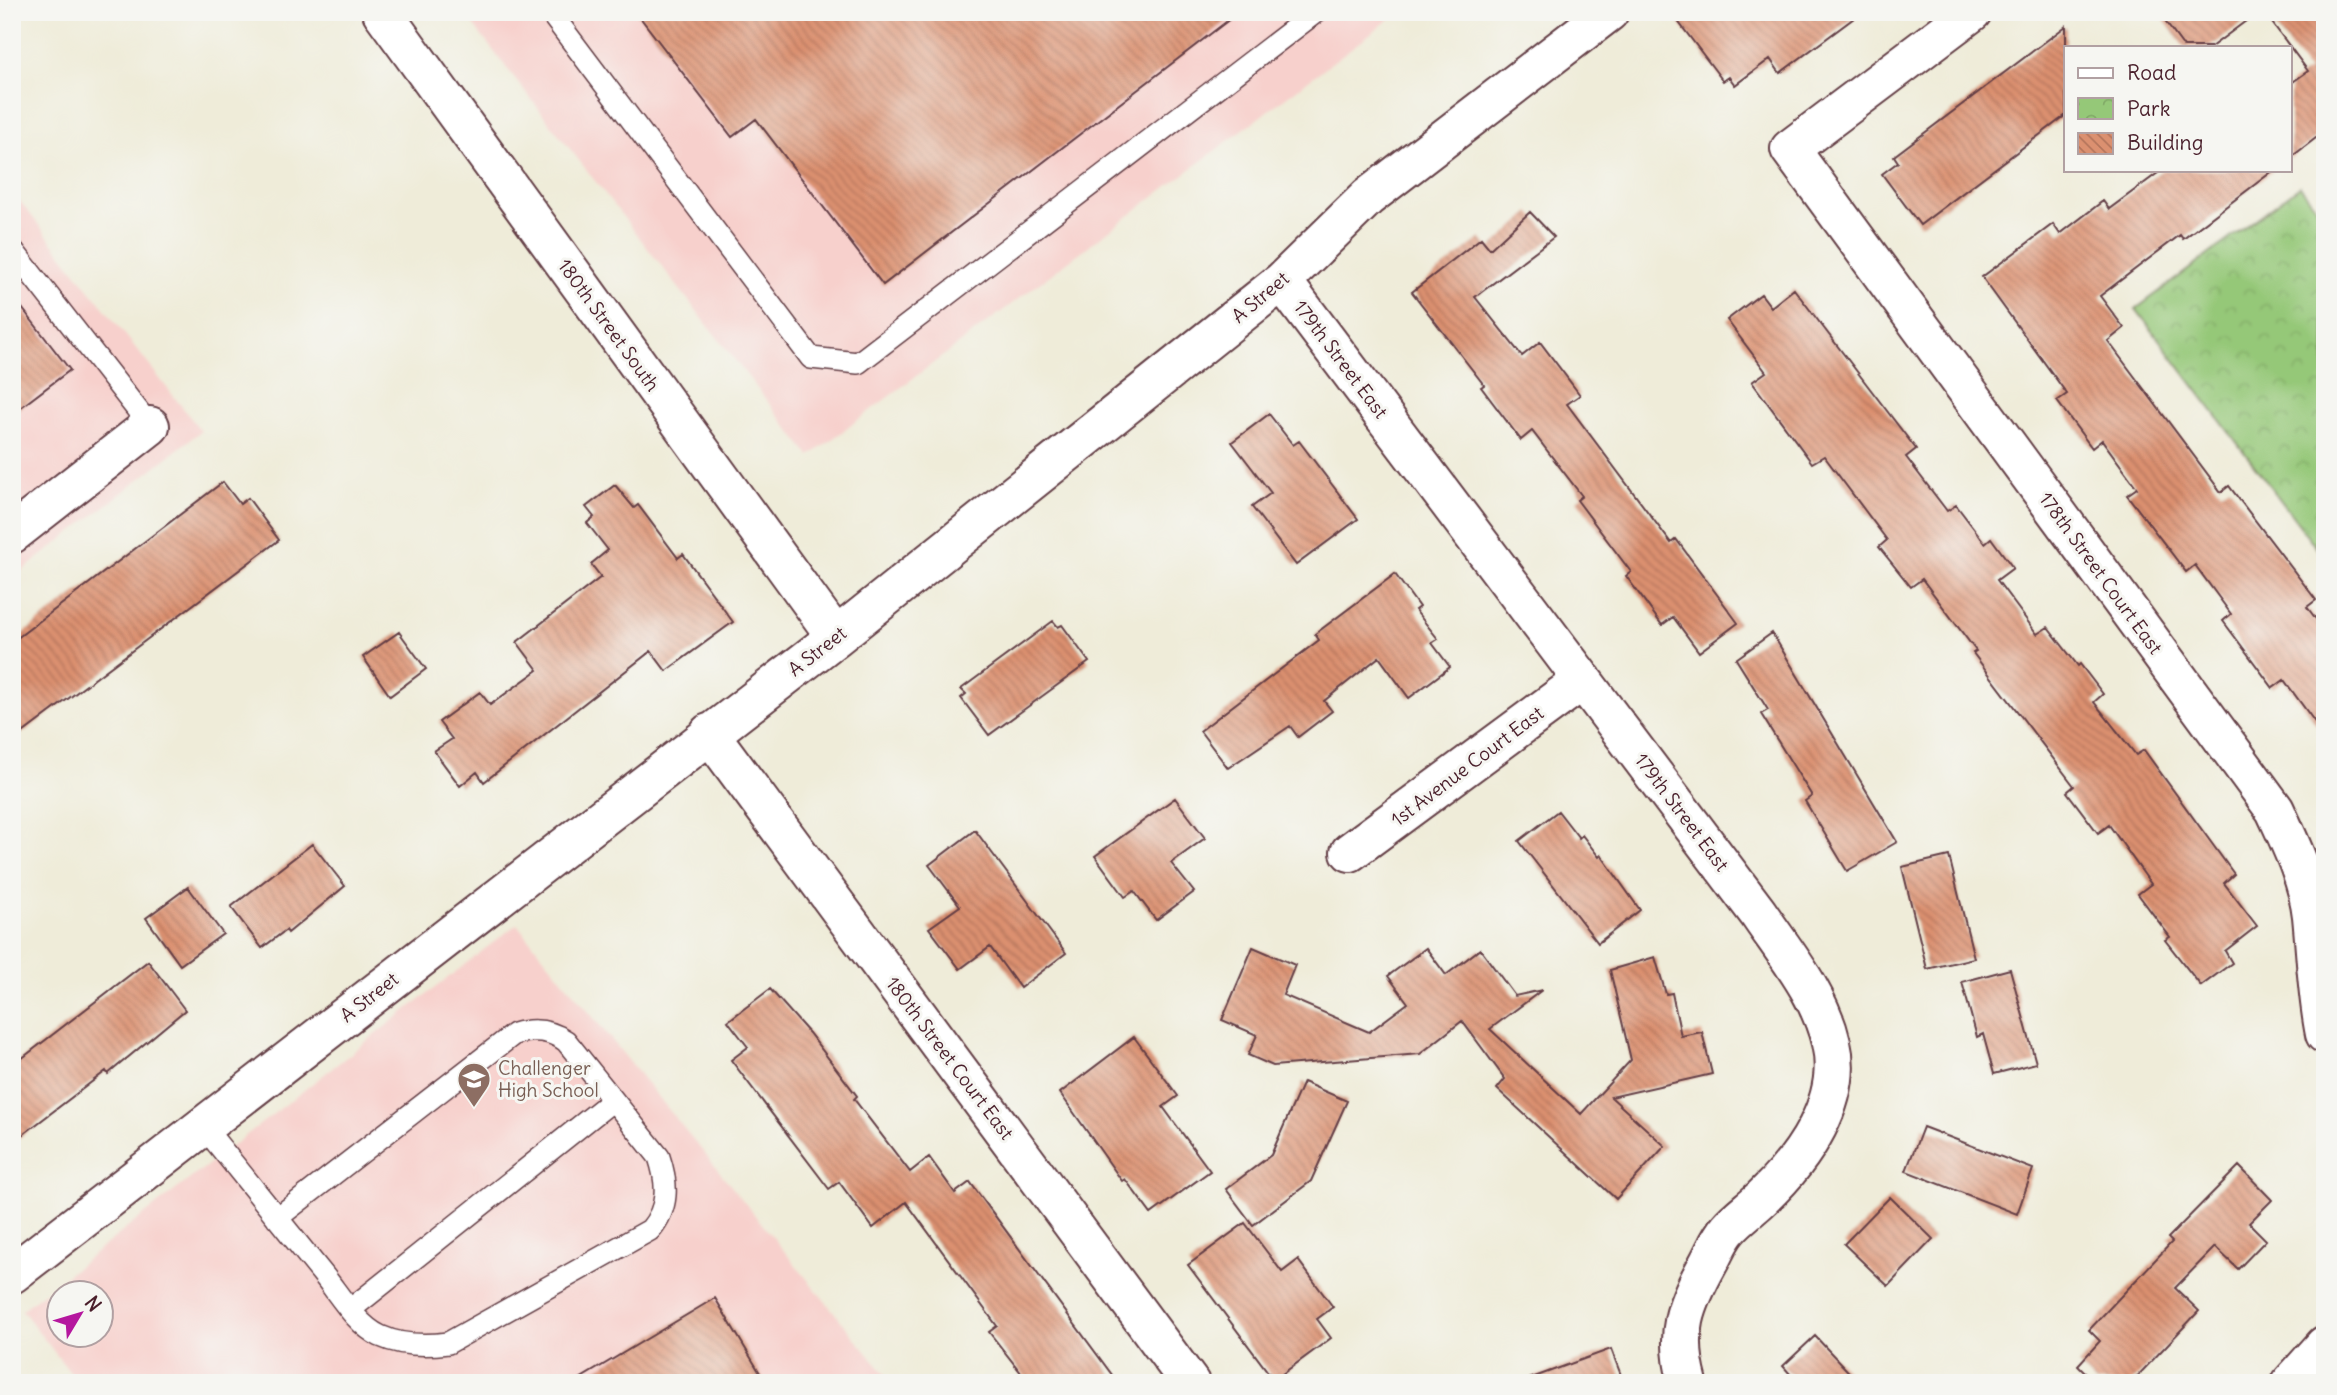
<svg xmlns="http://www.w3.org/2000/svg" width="2337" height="1395" viewBox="0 0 2337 1395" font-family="Delius,sans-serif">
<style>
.built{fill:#f7d0cc;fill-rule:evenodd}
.park{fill:url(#park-crowns);stroke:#707452;stroke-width:2}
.building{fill:url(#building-back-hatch)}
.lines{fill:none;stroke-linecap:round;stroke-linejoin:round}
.lane-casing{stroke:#633e45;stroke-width:24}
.street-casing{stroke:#633e45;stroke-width:42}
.secondary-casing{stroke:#633e45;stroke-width:42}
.lane{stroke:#fff;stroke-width:21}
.street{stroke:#fff;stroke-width:38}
.secondary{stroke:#fff;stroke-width:38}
.labels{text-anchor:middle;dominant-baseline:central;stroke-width:6;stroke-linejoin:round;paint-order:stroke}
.street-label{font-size:19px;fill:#4a1f2b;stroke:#f6f6f2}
.education-label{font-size:19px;fill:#785e54;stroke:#f6f6f2;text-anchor:start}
</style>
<defs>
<pattern id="park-crowns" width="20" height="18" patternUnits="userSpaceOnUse" patternTransform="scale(1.75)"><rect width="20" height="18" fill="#95c878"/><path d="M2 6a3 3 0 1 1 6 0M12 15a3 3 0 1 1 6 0" fill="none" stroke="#82ab68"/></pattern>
<pattern id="building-back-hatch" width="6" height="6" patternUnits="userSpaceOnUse" patternTransform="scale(1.75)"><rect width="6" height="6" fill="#db9070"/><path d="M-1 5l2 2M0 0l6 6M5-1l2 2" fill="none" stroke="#b4755c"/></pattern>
</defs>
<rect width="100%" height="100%" fill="#f6f6f2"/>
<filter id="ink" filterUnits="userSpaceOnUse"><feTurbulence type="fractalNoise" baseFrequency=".0143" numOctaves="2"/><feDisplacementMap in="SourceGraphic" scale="14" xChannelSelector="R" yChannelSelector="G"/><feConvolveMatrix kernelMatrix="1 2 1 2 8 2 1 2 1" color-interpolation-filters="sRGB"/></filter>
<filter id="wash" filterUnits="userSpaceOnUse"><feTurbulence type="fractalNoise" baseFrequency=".00686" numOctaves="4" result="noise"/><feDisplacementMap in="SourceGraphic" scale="28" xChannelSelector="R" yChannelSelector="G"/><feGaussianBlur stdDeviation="1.57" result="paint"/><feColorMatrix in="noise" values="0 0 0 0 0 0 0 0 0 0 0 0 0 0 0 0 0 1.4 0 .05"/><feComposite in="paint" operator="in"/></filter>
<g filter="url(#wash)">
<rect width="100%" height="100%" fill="#efecd9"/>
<!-- built -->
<path class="built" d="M463,12H1399L810,456Z
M12,191L201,431L12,579Z
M517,924L892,1383H78L22,1310ZM60,1294H102V1336H60Z"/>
<!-- park -->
<path class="park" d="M2300,186L2325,219V559L2136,309Z"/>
<g id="blocks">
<!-- building -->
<path class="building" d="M636,12H1239L883,285L756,119L732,137Z
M1671,12H1862L1780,73L1770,59L1735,85L1729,77L1723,81Z
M2158,12H2258L2211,47H2184Z
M2264,12H2325V131L2290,158V84L2308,71Z
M2066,26V115L1920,225L1882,174L1898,162L1894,156Z
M2162,170H2274L2183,239L2180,235L2100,296L2124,328L2108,341L2221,492L2229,486L2316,600L2307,607L2325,631V736L2284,680L2273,688L2223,621L2231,614L2195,565L2186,572L2127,495L2137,488L2102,440L2092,448L2057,401L2067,394L1982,277L2053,224L2060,234L2103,201L2109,209Z
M1530,212L1554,237L1475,297L1522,356L1540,342L1580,395L1567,404L1671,543L1676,539L1738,623L1699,652L1673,617L1662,625L1626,576L1631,572L1577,500L1582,496L1532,431L1521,440L1481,387L1484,385L1412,292L1481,238L1490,249Z
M1794,289L1916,449L1906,457L1947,511L1956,505L1985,543L1991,538L2013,568L1997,580L2037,634L2048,627L2078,666L2080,664L2103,694L2094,702L2136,755L2144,750L2234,874L2224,883L2257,926L2225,951L2232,963L2201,986L2165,940L2170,937L2138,894L2151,884L2109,825L2098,833L2067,792L2074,786L1973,653L1976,651L1922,579L1911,587L1879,547L1887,540L1824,456L1812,463L1752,382L1766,372L1727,320L1761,294L1771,307Z
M12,295L70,370L12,414Z
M1269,414L1293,445L1299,441L1358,519L1296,565L1252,507L1271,493L1232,442Z
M223,482L240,504L248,498L279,540L12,741V642Z
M615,485L634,508L638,505L678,558L683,554L733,622L666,671L651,651L484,782L477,772L460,786L434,751L452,739L439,722L480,692L490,705L538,670L517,642L601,577L591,564L608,550L587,523L594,517L586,507Z
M1395,574L1419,607L1415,610L1438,639L1432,643L1450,667L1409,698L1379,657L1324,701L1332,711L1298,737L1290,726L1228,768L1200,731L1319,640L1315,634Z
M1053,621L1058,627L1062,625L1089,662L989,735L961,698L966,694L961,689Z
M399,632L426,669L390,696L363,657Z
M1772,633L1897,842L1847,871L1805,801L1812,796L1761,714L1768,710L1736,659Z
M1175,798L1205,838L1171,863L1194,892L1156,920L1134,891L1125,897L1095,856Z
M1558,811L1579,838L1582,835L1599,857L1601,855L1640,910L1598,943L1519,841Z
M975,830L1066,953L1020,988L990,947L960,969L929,928L960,906L929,865Z
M312,844L345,886L288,933L286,930L262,948L231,907Z
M1949,856L1974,958L1927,969L1902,867Z
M188,887L223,934L180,965L146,918Z
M1253,947L1295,965L1283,995L1369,1032L1408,1003L1388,976L1426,948L1446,975L1480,949L1515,996L1542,990L1490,1029L1581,1114L1631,1060L1610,970L1655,957L1666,994L1672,993L1681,1036L1702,1032L1712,1074L1611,1097L1665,1146L1616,1199L1497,1089L1505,1079L1462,1021L1420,1054L1273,1066L1248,1055L1257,1035L1222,1020Z
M148,961L185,1010L108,1074L106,1071L12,1143V1066Z
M2010,969L2036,1063L1994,1074L1983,1034L1977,1037L1962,982Z
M770,989L809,1033L857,1096L854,1099L910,1172L929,1157L955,1193L970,1182L1118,1383H1029L989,1332L997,1326L906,1202L873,1228L839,1182L829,1189L731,1060L748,1047L728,1021Z
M1134,1037L1178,1096L1163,1107L1210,1171L1151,1214L1125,1179L1122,1181L1060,1093Z
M1303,1082L1347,1101L1311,1181L1253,1225L1226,1189L1271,1155Z
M1923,1127L2033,1169L2017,1214L1906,1171Z
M2239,1166L2272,1200L2249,1223L2266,1240L2238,1269L2215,1247L2175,1288L2199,1311L2131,1383H2096L2078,1365L2100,1341L2089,1330L2172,1242L2168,1238Z
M1890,1197L1933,1239L1888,1286L1844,1244Z
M1245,1223L1282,1272L1298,1260L1333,1307L1317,1319L1331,1338L1274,1380L1188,1265Z
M715,1298L766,1383H573Z
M1815,1336L1859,1383H1798L1783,1366Z
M1611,1349L1624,1383H1529V1379Z"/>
</g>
</g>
<g filter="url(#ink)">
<use href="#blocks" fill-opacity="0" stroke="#633e45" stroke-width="2"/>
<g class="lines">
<defs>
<path id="lane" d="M559,12L553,16L811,358L858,363L1316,12
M12,249L150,426
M203,1126C244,1176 284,1227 325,1277C340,1296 357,1325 380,1336C402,1346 425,1346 448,1343L650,1230C669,1208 668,1184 659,1157L566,1041C550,1030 534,1028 514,1034L277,1218
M351,1309L613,1100"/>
<path id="street" d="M382,12L836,637
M1972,12L1790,149L2275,810C2290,843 2308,879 2312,916C2316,956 2317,995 2325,1034
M1282,281L1758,913C1785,953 1820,994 1831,1043C1845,1100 1803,1159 1763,1197C1752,1208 1738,1217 1728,1229C1720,1238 1715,1251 1709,1262C1685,1305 1674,1333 1688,1383
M12,534L150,426
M709,733L1190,1383
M1350,852L1583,680
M12,1274L836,637L1282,281L1368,197L1609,12"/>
<path id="secondary" d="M2291,1383L2325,1345"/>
</defs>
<!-- lane casing -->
<use href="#lane" class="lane-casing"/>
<!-- street casing -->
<use href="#street" class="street-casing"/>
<!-- secondary casing -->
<use href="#secondary" class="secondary-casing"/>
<!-- lane -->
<use href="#lane" class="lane"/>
<!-- street -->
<use href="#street" class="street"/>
<!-- secondary -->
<use href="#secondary" class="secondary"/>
</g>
</g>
<!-- icons -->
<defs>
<symbol id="school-pin" viewBox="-11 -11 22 30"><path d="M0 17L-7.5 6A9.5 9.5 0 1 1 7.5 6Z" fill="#8d6e63" stroke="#f6f6f2"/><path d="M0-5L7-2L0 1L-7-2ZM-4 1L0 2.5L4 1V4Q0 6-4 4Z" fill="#fff"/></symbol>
</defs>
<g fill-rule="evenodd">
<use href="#school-pin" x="455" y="1060" width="38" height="52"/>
</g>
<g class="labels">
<!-- street labels -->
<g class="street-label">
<text transform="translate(1260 297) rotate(-40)">A Street</text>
<text transform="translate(609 325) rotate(54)">180th Street South</text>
<text transform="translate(1341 359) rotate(53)">179th Street East</text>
<text transform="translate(2101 573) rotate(54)">178th Street Court East</text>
<text transform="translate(817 651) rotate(-38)">A Street</text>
<text transform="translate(1467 766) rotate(-37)">1st Avenue Court East</text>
<text transform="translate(1682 812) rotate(53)">179th Street East</text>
<text transform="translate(369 997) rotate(-38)">A Street</text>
<text transform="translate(950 1058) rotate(53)">180th Street Court East</text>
</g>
<!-- education labels -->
<g class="education-label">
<text x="498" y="1068">Challenger<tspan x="498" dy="22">High School</tspan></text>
</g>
</g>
<!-- margin -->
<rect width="2337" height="1395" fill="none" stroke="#f6f6f2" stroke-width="42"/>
<!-- legend -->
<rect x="2064" y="46" width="228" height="126" fill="#f6f6f2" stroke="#b1a0a2" stroke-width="2"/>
<rect x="2078" y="68" width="35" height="10" fill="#ffffff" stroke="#b1a0a2" stroke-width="2"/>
<text x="2127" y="80" font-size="21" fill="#4a1f2b">Road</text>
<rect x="2078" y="98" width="35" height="21" fill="url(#park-crowns)" stroke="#b1a0a2" stroke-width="2"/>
<text x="2127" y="116" font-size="21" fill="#4a1f2b">Park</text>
<rect x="2078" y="133" width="35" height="21" fill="url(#building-back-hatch)" stroke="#b1a0a2" stroke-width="2"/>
<text x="2127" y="150" font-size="21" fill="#4a1f2b">Building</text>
<!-- north arrow -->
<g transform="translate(80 1314) rotate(52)"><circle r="33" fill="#f6f6f2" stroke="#b1a0a2" stroke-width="2"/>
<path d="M0-5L12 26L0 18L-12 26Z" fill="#b5179e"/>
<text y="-10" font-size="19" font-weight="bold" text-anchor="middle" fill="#4a1f2b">N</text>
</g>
</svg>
